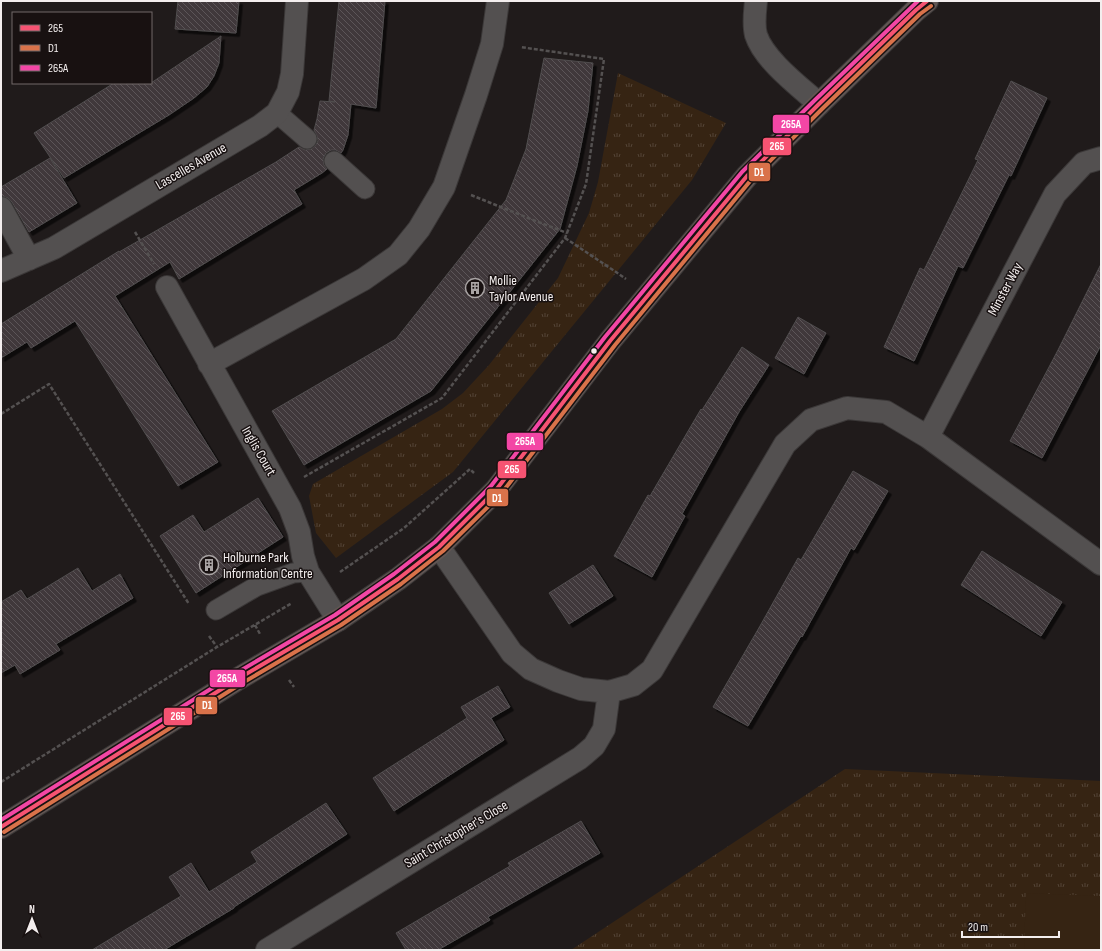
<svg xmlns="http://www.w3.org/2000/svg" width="1102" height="951" viewBox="0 0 1102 951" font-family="'Sofia Sans Condensed',sans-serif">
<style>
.grass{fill:url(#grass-tufts)}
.garden{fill:#362413}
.building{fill:url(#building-back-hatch);stroke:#504d4e;filter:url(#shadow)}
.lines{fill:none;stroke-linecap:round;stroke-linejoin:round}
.lane-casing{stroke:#3b3838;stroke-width:21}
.street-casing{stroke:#3b3838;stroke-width:24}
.highway-casing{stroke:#3b3838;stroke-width:24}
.path{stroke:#545151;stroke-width:2.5;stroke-dasharray:4 2;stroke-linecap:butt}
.lane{stroke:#535050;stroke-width:19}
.street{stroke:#535050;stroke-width:22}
.highway{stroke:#615653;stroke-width:22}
.bus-1-casing{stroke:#181111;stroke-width:7}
.bus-2-casing{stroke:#181111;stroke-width:7}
.bus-3-casing{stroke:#181111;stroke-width:7}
.bus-1{stroke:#f65372;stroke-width:4}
.bus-2{stroke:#d9724a;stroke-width:4}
.bus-3{stroke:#f346a5;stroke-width:4}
.bus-dot{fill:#f3eeee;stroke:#181111;stroke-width:1.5}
.labels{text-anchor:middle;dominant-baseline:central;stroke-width:3;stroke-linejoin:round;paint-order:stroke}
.street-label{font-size:14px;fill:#f3eeee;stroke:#181111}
.poi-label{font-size:14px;fill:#f3eeee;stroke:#181111;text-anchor:start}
.line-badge{stroke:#181111;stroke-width:1.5}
.badge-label{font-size:11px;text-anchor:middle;font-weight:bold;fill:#fff}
</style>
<defs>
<pattern id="grass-tufts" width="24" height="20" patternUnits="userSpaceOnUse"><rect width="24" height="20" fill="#362413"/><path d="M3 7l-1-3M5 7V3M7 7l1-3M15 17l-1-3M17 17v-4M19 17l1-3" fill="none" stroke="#544436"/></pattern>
<pattern id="building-back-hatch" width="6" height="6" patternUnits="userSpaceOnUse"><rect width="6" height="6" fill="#40383b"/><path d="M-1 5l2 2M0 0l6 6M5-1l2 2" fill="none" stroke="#5c5558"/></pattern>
<filter id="shadow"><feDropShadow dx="3.5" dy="3.5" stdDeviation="0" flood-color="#0009"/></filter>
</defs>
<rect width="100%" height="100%" fill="#201b1b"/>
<!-- grass -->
<path class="grass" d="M618,73L726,123L692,180L453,472L336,558L316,533L309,496L313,484L442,409L463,393L489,365L558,278L589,213L598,182Z
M845,769L1101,781V950H571Z"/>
<!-- garden -->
<path class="garden" d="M1026,893L1101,896V950H1024Z"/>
<!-- building -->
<path class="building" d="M178,1H239L236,33L175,29Z
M339,1H385L376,108L351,104L348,135L343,150L341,153L336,150H331L326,153L323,159L324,165L327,169L322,173L294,190L302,204L179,279L170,262L115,296L218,462L178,486L75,321L31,348L27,342L1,358V324L119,251V252L276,162L299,147L305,150L311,149L315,146L318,141L317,136L314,130L317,119L320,101L335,102L329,101Z
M221,36L219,63L214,76L207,87L194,98L169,115L64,178L34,133L114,83H151Z
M544,58L593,63L588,111L577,166L560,229L431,391L304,465L272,411L396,339L506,200L526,149Z
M1011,81L1047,98L1011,176L1009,175L963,268L958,266L914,361L884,347L920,268L924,270L978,160L975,159Z
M50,158L77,203L29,232L12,202L8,198L2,196L1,194V187Z
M1101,264V345L1042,458L1010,441L1058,350Z
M798,317L826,333L804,374L775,358Z
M742,347L769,365L739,412L715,455L682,514L685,516L652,577L614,556L648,495L650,496L701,409L702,410Z
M853,471L888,491L854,550L851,548L802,637L801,636L748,726L713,707L760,626L798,558L801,560Z
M258,498L283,537L196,593L160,536L193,515L204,532Z
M982,551L1062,602L1041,636L961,585Z
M593,565L613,596L569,624L549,593Z
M78,568L92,591L120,574L133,598L56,644L60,650L20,674L15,665L1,673V602L21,590L27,599Z
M498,686L510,707L491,718L504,740L394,811L373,778L467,718L461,707Z
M326,803L347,834L234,907V908L164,950H92L181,896L169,877L191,863L209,892L257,862L251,852Z
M581,821L600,853L488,917L490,920L438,950H406L396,933L510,866L508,863Z"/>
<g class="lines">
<defs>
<path id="lane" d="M277,113L307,139
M334,161L365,189
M216,610L257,586L293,573L308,572"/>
<path id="street" d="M756,1C755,12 753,24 756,35C764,60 800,87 819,104
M1,208L29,259
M1,271L54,248L260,126L277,113L288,92L292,74L297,1
M167,287L290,508L299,532L303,556L308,572L338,620
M209,364L364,279L398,255L419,229L444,187L476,95L492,44L498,1
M928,437L1055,194L1084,163L1101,158
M439,547L512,653L531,669L558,681L581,689L609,692L633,685L652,670L785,444L811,420L847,408L886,412L928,437L1101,564
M267,950L580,758L594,746L604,729L609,692"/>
<path id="highway" d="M1,827L236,680L338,620L398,579L439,547L496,490L610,341L747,176L819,104L916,10L927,1"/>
</defs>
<!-- lane casing -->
<use href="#lane" class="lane-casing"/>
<!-- street casing -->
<use href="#street" class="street-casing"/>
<!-- highway casing -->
<use href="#highway" class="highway-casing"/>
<!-- path -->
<path class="path" d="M471,195L528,218L567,233
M135,232L154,264
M565,238L613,270L626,279
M1,414L49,384L189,604
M304,477L442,398L565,238L586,184L604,59L520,47
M340,572L404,528L470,469L474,473
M255,625L260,634
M209,636L217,647
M289,680L294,687
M1,782L217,647L292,603"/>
<!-- lane -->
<use href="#lane" class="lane"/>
<!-- street -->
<use href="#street" class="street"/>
<!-- highway -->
<use href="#highway" class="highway"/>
<defs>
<path id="bus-1" d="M1,827L236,680L338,620L398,579L439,547L496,490L610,341L747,176L819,104L916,10L927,1"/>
<path id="bus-2" d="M4,832L239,685L341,625L401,584L443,551L501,494L615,345L751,180L823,108L920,14L931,6"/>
<path id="bus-3" d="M1,820L233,675L335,615L394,574L435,542L491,486L605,337L742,172L815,100L918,1"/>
</defs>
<!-- bus-1 casing -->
<use href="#bus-1" class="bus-1-casing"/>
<!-- bus-2 casing -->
<use href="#bus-2" class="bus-2-casing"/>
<!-- bus-3 casing -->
<use href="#bus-3" class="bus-3-casing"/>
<!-- bus-1 -->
<use href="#bus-1" class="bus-1"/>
<!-- bus-2 -->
<use href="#bus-2" class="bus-2"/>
<!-- bus-3 -->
<use href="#bus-3" class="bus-3"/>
</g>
<!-- icons -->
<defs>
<symbol id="building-ring" viewBox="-11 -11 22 22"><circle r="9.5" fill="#181111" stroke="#a9a4a4" stroke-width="1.5"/><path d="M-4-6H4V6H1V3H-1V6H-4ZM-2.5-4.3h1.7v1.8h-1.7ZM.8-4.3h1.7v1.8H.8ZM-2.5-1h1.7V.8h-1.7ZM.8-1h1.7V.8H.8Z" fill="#a9a4a4"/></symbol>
</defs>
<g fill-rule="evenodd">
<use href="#building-ring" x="464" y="277" width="22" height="22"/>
<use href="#building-ring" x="198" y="554" width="22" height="22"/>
</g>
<!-- markers -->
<circle class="bus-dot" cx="594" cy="351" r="3.5"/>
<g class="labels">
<!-- street labels -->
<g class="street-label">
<text transform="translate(191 166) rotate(-30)">Lascelles Avenue</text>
<text transform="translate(1005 289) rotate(-62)">Minster Way</text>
<text transform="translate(259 451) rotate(60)">Inglis Court</text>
<text transform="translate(456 834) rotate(-31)">Saint Christopher's Close</text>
</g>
<!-- poi labels -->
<g class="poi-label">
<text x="489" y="280">Mollie<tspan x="489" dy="16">Taylor Avenue</tspan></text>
<text x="223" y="557">Holburne Park<tspan x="223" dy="16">Information Centre</tspan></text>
</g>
</g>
<g class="line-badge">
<rect x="772" y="114" width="38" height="20" rx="4" fill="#f346a5"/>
<rect x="762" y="137" width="30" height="19" rx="4" fill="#f65372"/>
<rect x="748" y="162" width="23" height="20" rx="4" fill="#d9724a"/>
<rect x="506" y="432" width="38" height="19" rx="4" fill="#f346a5"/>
<rect x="497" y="460" width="30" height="19" rx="4" fill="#f65372"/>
<rect x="486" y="488" width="23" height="19" rx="4" fill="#d9724a"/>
<rect x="209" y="669" width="37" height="19" rx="4" fill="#f346a5"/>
<rect x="195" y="696" width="23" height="19" rx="4" fill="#d9724a"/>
<rect x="163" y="707" width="30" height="19" rx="4" fill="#f65372"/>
</g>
<g class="badge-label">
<text x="791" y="128">265A</text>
<text x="777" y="150">265</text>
<text x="759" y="176">D1</text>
<text x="525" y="445">265A</text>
<text x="512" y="473">265</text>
<text x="497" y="502">D1</text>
<text x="227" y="682">265A</text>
<text x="207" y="709">D1</text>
<text x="178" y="720">265</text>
</g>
<!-- border -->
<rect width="1102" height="951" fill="none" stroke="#f3eeee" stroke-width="4"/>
<!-- legend -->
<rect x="12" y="12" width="140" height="72" fill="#181111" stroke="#706969"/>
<rect x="20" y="25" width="20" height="6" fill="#f65372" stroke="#706969"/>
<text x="48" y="32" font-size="12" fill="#f3eeee">265</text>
<rect x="20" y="45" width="20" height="6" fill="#d9724a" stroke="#706969"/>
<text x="48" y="52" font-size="12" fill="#f3eeee">D1</text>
<rect x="20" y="65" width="20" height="6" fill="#f346a5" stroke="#706969"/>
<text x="48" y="72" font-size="12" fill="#f3eeee">265A</text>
<!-- north arrow -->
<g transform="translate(32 919)" stroke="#181111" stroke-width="3" paint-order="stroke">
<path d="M0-3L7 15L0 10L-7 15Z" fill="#f3eeee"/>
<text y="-6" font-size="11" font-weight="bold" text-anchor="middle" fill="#f3eeee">N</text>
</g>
<!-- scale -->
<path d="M962 931v6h97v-6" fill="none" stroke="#f3eeee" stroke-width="2"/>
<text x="968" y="931" font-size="12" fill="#f3eeee" stroke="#181111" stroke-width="3" paint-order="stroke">20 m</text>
</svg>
